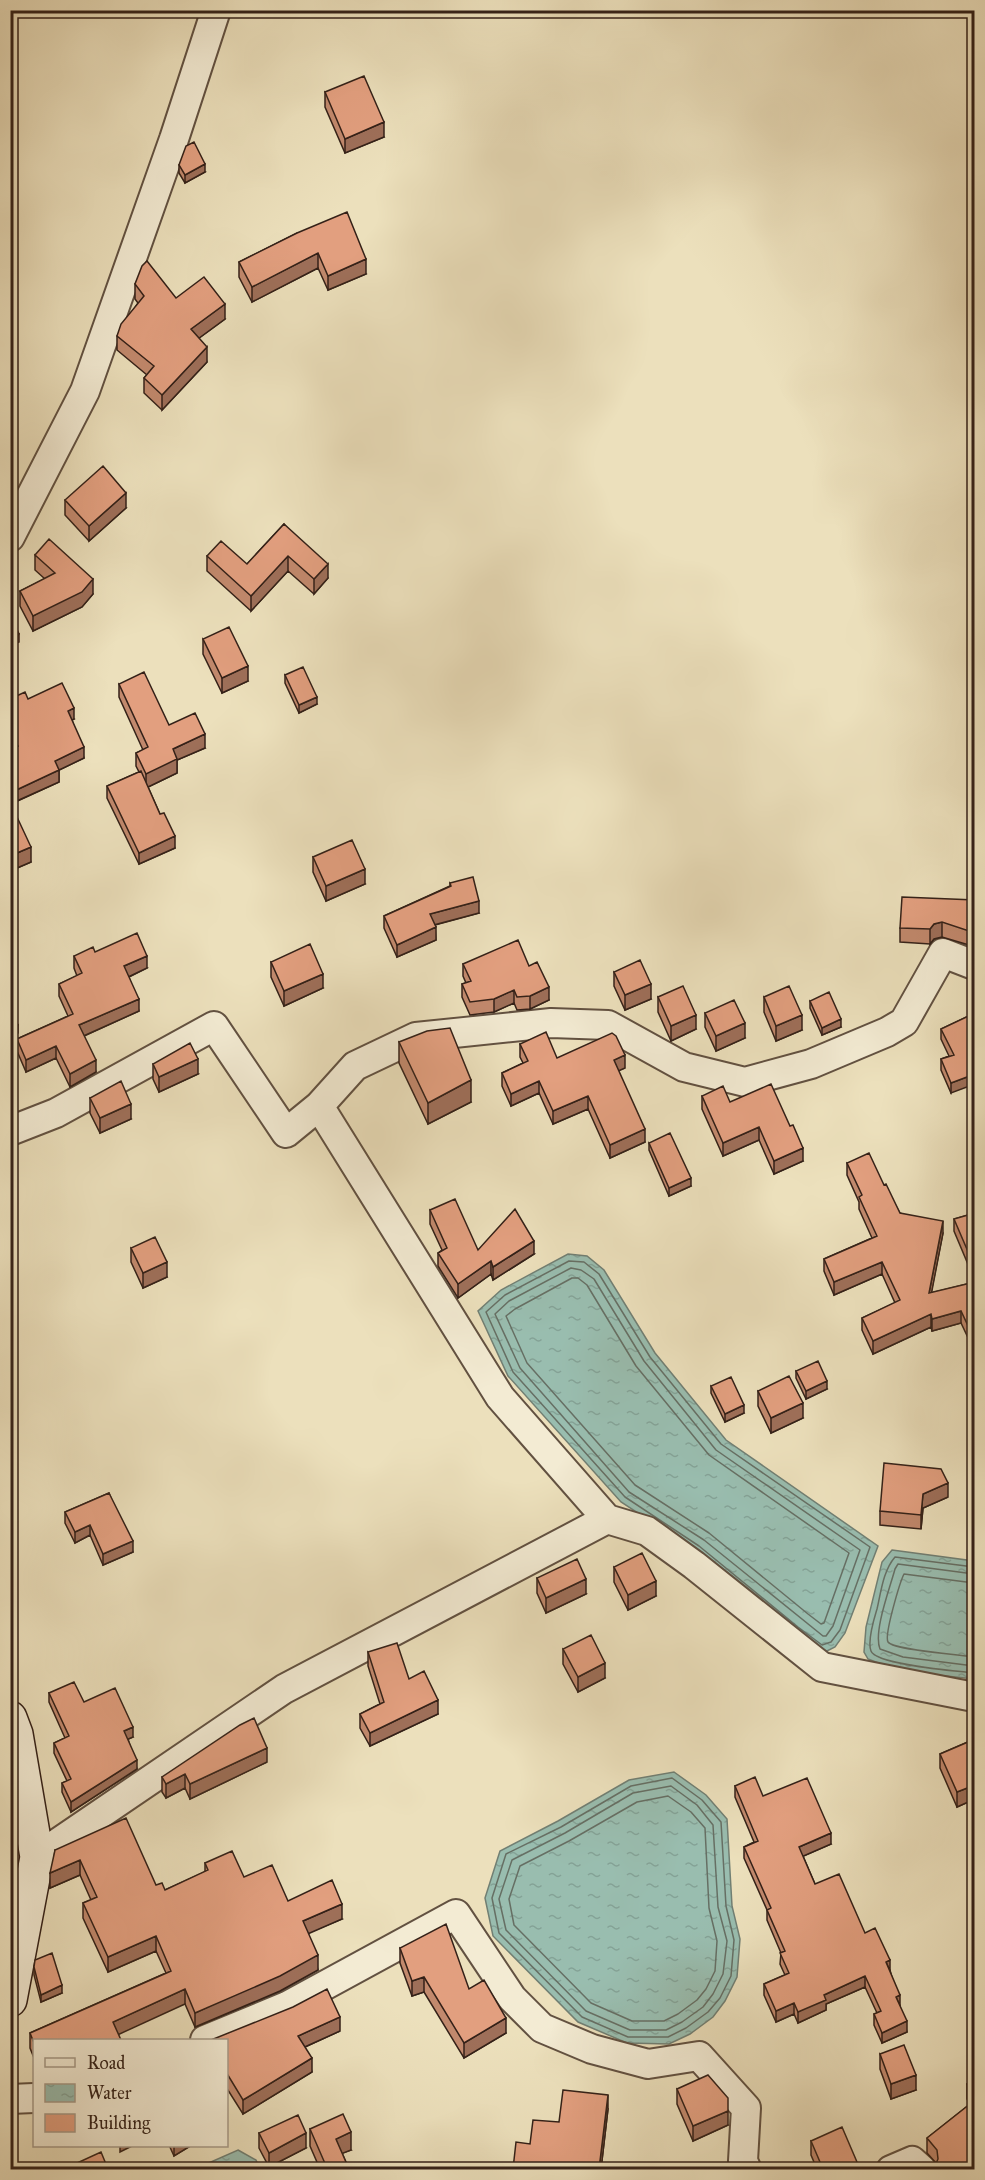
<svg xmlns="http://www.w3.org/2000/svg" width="985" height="2180" viewBox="0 0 985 2180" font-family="'IM FELL Great Primer',serif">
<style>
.water{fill:url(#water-ripples);stroke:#717f73;stroke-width:1.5}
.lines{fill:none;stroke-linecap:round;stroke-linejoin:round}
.shore{stroke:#666f64;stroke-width:1.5}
.minor-casing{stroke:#625141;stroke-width:32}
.secondary-casing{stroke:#342118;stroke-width:36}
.minor{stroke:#f3ebd3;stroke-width:28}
.secondary{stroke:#f3ebd3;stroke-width:33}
.wall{fill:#c2896d;stroke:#342118;stroke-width:1.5}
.shaded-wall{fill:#9e6f59;stroke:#342118;stroke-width:1.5}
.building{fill:#e29f7f;stroke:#342118;stroke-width:1.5}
</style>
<defs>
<pattern id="water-ripples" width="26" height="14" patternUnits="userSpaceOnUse" patternTransform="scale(1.5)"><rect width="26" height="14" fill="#99bdaf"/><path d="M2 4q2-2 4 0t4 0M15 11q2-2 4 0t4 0" fill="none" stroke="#84a296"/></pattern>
</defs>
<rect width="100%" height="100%" fill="#ece0bc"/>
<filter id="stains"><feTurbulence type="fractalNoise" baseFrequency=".00333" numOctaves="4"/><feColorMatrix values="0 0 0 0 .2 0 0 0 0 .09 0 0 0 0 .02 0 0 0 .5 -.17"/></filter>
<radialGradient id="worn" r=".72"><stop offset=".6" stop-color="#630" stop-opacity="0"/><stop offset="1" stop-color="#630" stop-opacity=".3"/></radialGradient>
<!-- water -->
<path class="water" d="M568,1254L587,1256L604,1270L655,1353L726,1440L878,1546L845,1633L835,1647L823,1653L696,1551L621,1502L508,1376L478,1311L501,1290Z
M892,1550L974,1561V1679L899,1671L868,1659L864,1652L866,1627L882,1562Z
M674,1772L706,1795L727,1819L732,1906L740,1939L737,1977L725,2001L713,2017L690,2034L669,2044L627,2043L578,2022L493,1936L485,1898L500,1851L558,1821L629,1780Z
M238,2150L256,2160L260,2169H195Z"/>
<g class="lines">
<!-- shore -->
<path class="shore" d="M569,1261L584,1262L599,1274L650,1357L721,1444L870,1547L840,1630L831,1642L822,1645L798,1627L699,1546L625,1497L513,1372L486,1312L505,1295Z
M571,1268L581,1270L594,1279L644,1361L716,1450L860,1550L833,1626L826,1636H823L704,1540L629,1492L520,1368L495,1314L509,1301Z
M572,1278H578L587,1285L636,1366L709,1455L849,1553L824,1623L821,1624L808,1614L709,1533L635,1485L527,1363L506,1316L515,1309Z
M974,1567L895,1557C883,1571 881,1592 877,1609C874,1619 867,1641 871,1651C876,1665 958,1671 974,1673
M974,1574L898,1564L895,1569C890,1588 873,1632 880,1649L903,1657L974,1666
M974,1583L904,1574C900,1582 884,1635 888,1642C893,1650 962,1655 974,1657
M672,1778L702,1800L721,1822L726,1906L734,1940L731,1976L720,1998L708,2012L686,2028L668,2037H628L582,2017L499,1933L492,1898L506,1854L561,1827L631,1786Z
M671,1786L697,1805L713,1825L718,1907L727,1941L723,1974L713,1994L703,2007L682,2022L666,2030H630L586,2011L506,1930L499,1899L512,1860L565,1833L633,1793Z
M668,1796L691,1812L705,1828L709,1908L717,1941L715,1971L706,1989L697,2000L678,2014L664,2021H632L591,2003L514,1925L509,1899L520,1866L569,1841L637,1802Z"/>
<defs>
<path id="minor" d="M10,537L85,391L174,139L216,10
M319,1106L355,1066L416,1037L551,1023L608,1025L684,1067L745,1082L811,1064L887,1032L904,1022L943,953L974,965
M10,1131L56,1113L214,1026L286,1133L319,1106L500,1397L607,1519
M37,1857L284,1689L607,1519L647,1531L694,1565L822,1667L974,1697
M205,2040L287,2006L456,1914L512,1998L542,2028L592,2049L648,2064L699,2056L746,2108L743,2161L747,2170
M10,2099L34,2098
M891,2170L912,2161L922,2170"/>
<path id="secondary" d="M10,1718L16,1734L37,1857L10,2000"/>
</defs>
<!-- minor casing -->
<use href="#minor" class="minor-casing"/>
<!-- secondary casing -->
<use href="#secondary" class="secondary-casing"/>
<!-- minor -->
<use href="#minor" class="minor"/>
<!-- secondary -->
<use href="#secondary" class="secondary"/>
</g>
<!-- wall -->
<path class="wall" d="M325,92L384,137L345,153L325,107Z
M179,165L205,172L185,183L179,173Z
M297,233L366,274L328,290L318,268L252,302L239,277V262Z
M135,284L176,298L225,319L199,338L207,362L162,410L144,393V378L147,375L117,350V336L138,303L135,299Z
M65,500L126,508L89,541L65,515Z
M284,524L328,578L314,594L288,571L251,611L207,571V556L247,564Z
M35,555L93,594L82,607L33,631L20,606V591L45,579L35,570Z
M203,639L248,681L222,693L203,654Z
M285,675L317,704L299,713L285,683Z
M119,684L169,725L205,748L177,760V773L148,787L175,848L139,864L107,798V786L139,772L136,766V753L143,750L119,697Z
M10,699H28L74,719L72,720L84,758L59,770V782L11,804L31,862L10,871V749L13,748L10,741Z
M313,857L365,884L326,901L313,872Z
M450,883L479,913L435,925L436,940L397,957L384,928V916L450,886Z
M975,900V946L969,945L942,937L934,939L930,944L900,942V928Z
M95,952L147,968L129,977L139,1011L84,1036L96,1072L70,1087L56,1058L26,1072L17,1051V1039L68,1016L59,996V984L77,976L74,968V956Z
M271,962L323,988L284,1006L271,977Z
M463,964L529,966L549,1000L530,1009L517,1010L514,1003L494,1012L470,1015L462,997V984L466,983L463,976Z
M614,972L651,999L625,1010L614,986Z
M658,997L696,1029L671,1041L658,1012Z
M764,997L802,1030L776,1041L764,1012Z
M810,1001L841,1027L822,1035L810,1008Z
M705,1013L745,1038L716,1051L705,1027Z
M975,1013L951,1093L941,1070V1059L949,1056L941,1039V1029Z
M399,1042L471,1102L428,1124L399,1063Z
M520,1044L557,1058L625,1068L618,1070L645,1142L610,1158L588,1109L553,1124L539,1093L511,1106L502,1086V1073L523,1063L520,1057Z
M153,1064L198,1074L159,1092L153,1079Z
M702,1096L730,1102L803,1161L774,1174L759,1140L723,1156L702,1109Z
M90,1098L131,1119L100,1133L90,1113Z
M649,1143L691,1186L669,1196L649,1150Z
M847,1163L884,1185L900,1213L943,1233L931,1293L975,1282L970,1342L961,1323L932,1331L931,1327L873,1354L862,1330V1318L895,1303L882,1274L834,1295L824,1271V1259L872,1238L859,1209V1202L847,1175Z
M430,1210L478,1250L534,1254L493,1280L491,1274L458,1298L438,1266V1253L442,1250L430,1224Z
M975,1213V1281L954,1231V1219Z
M131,1248L167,1277L143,1288L131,1262Z
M796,1371L827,1389L806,1399L796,1378Z
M711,1386L744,1413L725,1422L711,1393Z
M758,1391L803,1418L771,1433L758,1406Z
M109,1493L133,1552L103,1565L90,1535L75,1543L65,1523V1512Z
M948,1497L923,1508L921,1529L880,1525V1511Z
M614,1567L656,1596L628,1610L614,1582Z
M537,1578L586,1594L546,1613L537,1593Z
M563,1649L605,1678L578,1692L563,1664Z
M368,1652L409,1679L438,1714L370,1746L360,1728V1714L380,1704L368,1666Z
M49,1693L84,1702L133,1737L128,1739L137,1769L71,1812L62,1792V1783L67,1781L54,1753V1743L65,1738L49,1702Z
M975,1739V1799L957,1807L940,1768V1754Z
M267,1762L190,1799L185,1788L166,1798L162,1792V1777Z
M735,1786L763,1796L831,1844L803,1856L815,1884L865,1933L890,1970L907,2032L882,2043L874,2025V2014L877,2013L865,1987L826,2004V2010L798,2023L794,2014L776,2022L764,1995V1984L785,1975L780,1964L781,1953L767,1920V1910L744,1858V1847L754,1842L735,1797Z
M55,1850L156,1885L165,1890L205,1872V1863L244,1877L288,1901L342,1919L308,1933L318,1970L280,1991L195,2027L185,2004L34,2040V2058L30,2048V2033L166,1973L156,1951L108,1972L83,1918V1903L91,1900L80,1875L50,1888Z
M400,1948L469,1989L506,2033L464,2058L424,1992L412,1996L400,1963Z
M34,1967L62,1993L41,2002L34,1975Z
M340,2031L305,2047L312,2072L243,2114L226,2087V2040Z
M880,2054L916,2090L891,2099L880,2069Z
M975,2081V2169H930L935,2166L936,2163L927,2153V2138L970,2104L967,2099V2084Z
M677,2089L728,2125L693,2141L677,2104Z
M608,2109L601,2169H513L530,2144L559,2122Z
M310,2129L351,2150L342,2153L349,2169H320L310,2146Z
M259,2133L306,2148L269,2167L259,2148Z
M811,2141L860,2169H817L811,2155Z
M169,2145H192L174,2156Z"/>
<!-- shaded-wall -->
<path class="shaded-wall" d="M384,122V137L345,153V139Z
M205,164V172L185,183V175Z
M318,253V268L252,302V287Z
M366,259V274L328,290V276Z
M225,304V319L191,344V329Z
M207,347V362L162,410V395Z
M126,493V508L89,541V526Z
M288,556V571L251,611V596Z
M328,564V578L314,594V579Z
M93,579V594L82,607L33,631V616Z
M19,634V642L10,646V639Z
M248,666V681L222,693V678Z
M317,697V704L299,713V705Z
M74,708V719L68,722V711Z
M205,734V748L177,760V773L146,788V774L173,749Z
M84,747V758L55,772V761Z
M59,770V782L10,804V793Z
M175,836V848L139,864V853Z
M31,847V862L10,871V856Z
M365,869V884L326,901V886Z
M479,901V913L430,926V914Z
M942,922V937L934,939L930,944V929L934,924Z
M436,927V940L397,957V945Z
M147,956V968L124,979V966Z
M323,974V988L284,1006V991Z
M651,984V999L625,1010V995Z
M549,987V1000L530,1009V996Z
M514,990V1003L494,1012V999Z
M139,999V1011L79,1038V1025Z
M696,1015V1029L671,1041V1026Z
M802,1015V1030L776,1041V1026Z
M841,1019V1027L822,1035V1028Z
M745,1023V1038L716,1051V1036Z
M18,1025V1033L10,1036V1029Z
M56,1046V1058L26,1072V1060Z
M625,1055V1068L614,1073V1060Z
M198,1059V1074L159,1092V1077Z
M96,1060V1072L70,1087V1074Z
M975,1074V1084L951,1093V1083Z
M471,1080V1102L428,1124V1103Z
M539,1081V1093L511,1106V1094Z
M588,1096V1109L553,1124V1111Z
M131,1104V1119L100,1133V1118Z
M759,1127V1140L723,1156V1143Z
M645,1129V1142L610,1158V1145Z
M803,1148V1161L774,1174V1161Z
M691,1178V1186L669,1196V1188Z
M943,1221V1233L929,1306V1293Z
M534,1241V1254L493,1280V1267Z
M491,1261V1274L458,1298V1284Z
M167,1262V1277L143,1288V1273Z
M882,1262V1274L834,1295V1282Z
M961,1311V1323L932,1331V1319Z
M931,1314V1327L873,1354V1341Z
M975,1328V1340L970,1342V1330Z
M827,1381V1389L806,1399V1391Z
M803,1403V1418L771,1433V1418Z
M744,1405V1413L725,1422V1414Z
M948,1483V1497L923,1508L921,1529V1515L923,1494Z
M90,1525V1535L75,1543V1532Z
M133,1541V1552L103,1565V1554Z
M586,1579V1594L546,1613V1598Z
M656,1581V1596L628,1610V1595Z
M605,1663V1678L578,1692V1677Z
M438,1700V1714L370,1746V1733Z
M133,1727V1737L124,1741V1731Z
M267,1748V1762L190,1799V1784Z
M137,1760V1769L71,1812V1802Z
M185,1774V1788L166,1798V1784Z
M975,1785V1799L957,1807V1792Z
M831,1833V1844L799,1858V1847Z
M80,1860V1875L50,1888V1873Z
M342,1904V1919L303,1936V1921Z
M156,1936V1951L108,1972V1957Z
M318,1955V1970L280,1991L195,2027V2013Z
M890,1960V1971L886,1962Z
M865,1976V1987L826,2004V2010L798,2023V2012L824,1995Z
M424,1977V1992L412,1996V1981Z
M62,1985V1993L41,2002V1995Z
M185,1989V2004L113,2037V2022Z
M900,1995V2006L896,1997Z
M794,2003V2014L776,2022V2011Z
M340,2017V2031L298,2050V2036Z
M506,2018V2033L464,2058V2043Z
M907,2021V2032L882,2043V2033Z
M312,2058V2072L243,2114V2100Z
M916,2075V2090L891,2099V2084Z
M608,2095V2109L601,2169H599Z
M728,2111V2125L693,2141V2126Z
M351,2132V2150L336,2156V2139Z
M306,2133V2148L269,2167V2153Z
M120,2145H134L120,2152Z
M175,2145H192L174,2156V2146Z
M964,2164V2169H958Z"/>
<!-- building -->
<path class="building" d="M364,76L384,122L345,139L325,92Z
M194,142L205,164L185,175L179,165L186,146Z
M347,212L366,259L328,276L318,253L252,287L239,262L297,233Z
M147,261L176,298L204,277L225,304L191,329L207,347L162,395L144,378L154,366L117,336L121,324L144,296L135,284L142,266Z
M103,466L126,493L89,526L65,500Z
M284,524L328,564L314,579L288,556L251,596L207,556L221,541L247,564Z
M49,539L93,579L82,592L33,616L20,591L55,573L35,555Z
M11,616L19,634L10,639V617Z
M229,627L248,666L222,678L203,639Z
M303,667L317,697L299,705L285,675Z
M144,672L169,725L195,713L205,734L173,749L177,759L146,774L136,753L148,747L119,684Z
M62,683L74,708L68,711L84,747L55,761L59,770L10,793V749L18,746L10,730V699L25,692L28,699Z
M141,771L160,814L164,813L175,836L139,853L107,786Z
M10,802L31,847L10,856Z
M352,840L365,869L326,886L313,857Z
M473,877L479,901L430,914L436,927L397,945L384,916L451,886L450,883Z
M902,897L975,900V931H969L942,922L934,924L930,929L900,928Z
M137,933L147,956L124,966L139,999L79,1025L96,1060L70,1074L56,1046L26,1060L17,1039L73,1014L59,984L82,973L74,956L93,947L95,952Z
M518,940L529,966L537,962L549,987L530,996L517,997L514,990L494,999L470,1002L462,984L471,981L463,964Z
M310,944L323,974L284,991L271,962Z
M640,960L651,984L625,995L614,972Z
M683,986L696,1015L671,1026L658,997Z
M789,986L802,1015L776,1026L764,997Z
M829,992L841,1019L822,1028L810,1001Z
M734,1000L745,1023L716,1036L705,1013Z
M10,1009L18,1025L10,1029Z
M975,1013V1074L951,1083L941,1059L954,1055L941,1029Z
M450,1028L471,1080L428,1103L399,1042L427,1031Z
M546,1032L557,1058L612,1033L616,1036L625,1055L614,1060L645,1129L610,1145L588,1096L553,1111L539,1081L511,1094L502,1073L528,1061L520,1044Z
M190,1043L198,1059L159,1077L153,1064Z
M121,1081L131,1104L100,1118L90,1098Z
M771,1084L790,1126L793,1125L803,1148L774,1161L759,1127L723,1143L702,1096L723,1086L730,1102Z
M670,1133L691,1178L669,1188L649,1143Z
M869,1153L884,1185L886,1184L900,1213L943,1221L929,1293L975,1282V1328L970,1330L961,1311L932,1319L931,1314L873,1341L862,1318L900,1300L882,1262L834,1282L824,1259L877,1236L859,1197L862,1195L847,1163Z
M455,1199L478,1250L515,1209L534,1241L493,1267L491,1261L458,1284L438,1253L447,1248L430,1210Z
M975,1213V1268L954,1219Z
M155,1237L167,1262L143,1273L131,1248Z
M818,1361L827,1381L806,1391L796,1371Z
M789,1376L803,1403L771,1418L758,1391Z
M731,1377L744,1405L725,1414L711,1386Z
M884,1463L941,1469L948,1483L923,1494L921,1515L880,1511Z
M109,1493L133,1541L103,1554L90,1525L75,1532L65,1512Z
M642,1553L656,1581L628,1595L614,1567Z
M577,1559L586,1579L546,1598L537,1578Z
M591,1635L605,1663L578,1677L563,1649Z
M397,1643L409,1679L424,1671L438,1700L370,1733L360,1714L384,1702L368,1652Z
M74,1682L84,1702L115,1688L133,1727L124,1731L137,1760L71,1802L62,1783L71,1779L54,1743L69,1736L49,1693Z
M254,1718L267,1748L190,1784L185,1774L166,1784L162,1777L240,1725Z
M975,1739V1785L957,1792L940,1754Z
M755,1777L763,1796L807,1778L831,1833L799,1847L815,1884L839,1874L865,1933L875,1928L890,1960L886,1962L900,1995L896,1997L907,2021L882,2033L874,2014L881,2011L865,1976L824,1995L826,2000L798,2012L794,2003L776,2011L764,1984L789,1973L780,1953L785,1951L767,1910L771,1908L744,1847L758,1841L735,1786Z
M126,1818L156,1885L162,1883L165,1890L208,1870L205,1863L232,1851L244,1877L272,1865L288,1901L332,1880L342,1904L303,1921L318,1955L280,1976L195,2013L185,1989L113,2022L121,2040H34V2043L30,2033L171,1971L156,1936L108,1957L83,1903L97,1897L80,1860L50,1873L55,1850Z
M446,1924L469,1989L484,1980L506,2018L464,2043L424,1977L412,1981L400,1948Z
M52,1953L62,1985L41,1995L34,1967L35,1960Z
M327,1989L340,2017L298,2036L312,2058L243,2100L226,2072V2040H211L293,2007Z
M904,2045L916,2075L891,2084L880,2054Z
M708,2075L728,2098V2111L693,2126L677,2089Z
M975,2081V2099L967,2084Z
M563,2090L608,2095L599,2169L550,2164L549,2169H513L516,2142L530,2144L533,2120L559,2122Z
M975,2100V2169H968L964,2164L958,2169H930L935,2166L938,2159L937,2150L927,2138Z
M343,2114L351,2132L336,2139L349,2169H324L327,2168L310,2129Z
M298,2115L306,2133L269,2153L259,2133Z
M842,2127L860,2169H823L811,2141Z
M101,2152L108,2169H64Z
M12,2160L16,2169H10V2161Z
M909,2166L915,2169H898Z"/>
<!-- margin -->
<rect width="985" height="2180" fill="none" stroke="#ece0bc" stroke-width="36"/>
<rect x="12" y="12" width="961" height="2156" fill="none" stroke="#342118" stroke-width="3"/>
<rect x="18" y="18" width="949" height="2144" fill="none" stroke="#342118" stroke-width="1.5"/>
<!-- legend -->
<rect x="33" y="2039" width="195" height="108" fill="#f3ebd3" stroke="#a79a88" stroke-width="1.5"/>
<rect x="45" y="2058" width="30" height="9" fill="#f3ebd3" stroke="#a79a88" stroke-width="1.5"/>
<text x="87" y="2069" font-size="18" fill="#342118">Road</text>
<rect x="45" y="2084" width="30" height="18" fill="url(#water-ripples)" stroke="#a79a88" stroke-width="1.5"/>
<text x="87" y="2099" font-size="18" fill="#342118">Water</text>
<rect x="45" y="2114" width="30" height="18" fill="#e29f7f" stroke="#a79a88" stroke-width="1.5"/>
<text x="87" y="2129" font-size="18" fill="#342118">Building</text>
<rect width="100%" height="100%" filter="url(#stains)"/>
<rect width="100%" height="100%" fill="url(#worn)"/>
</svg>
